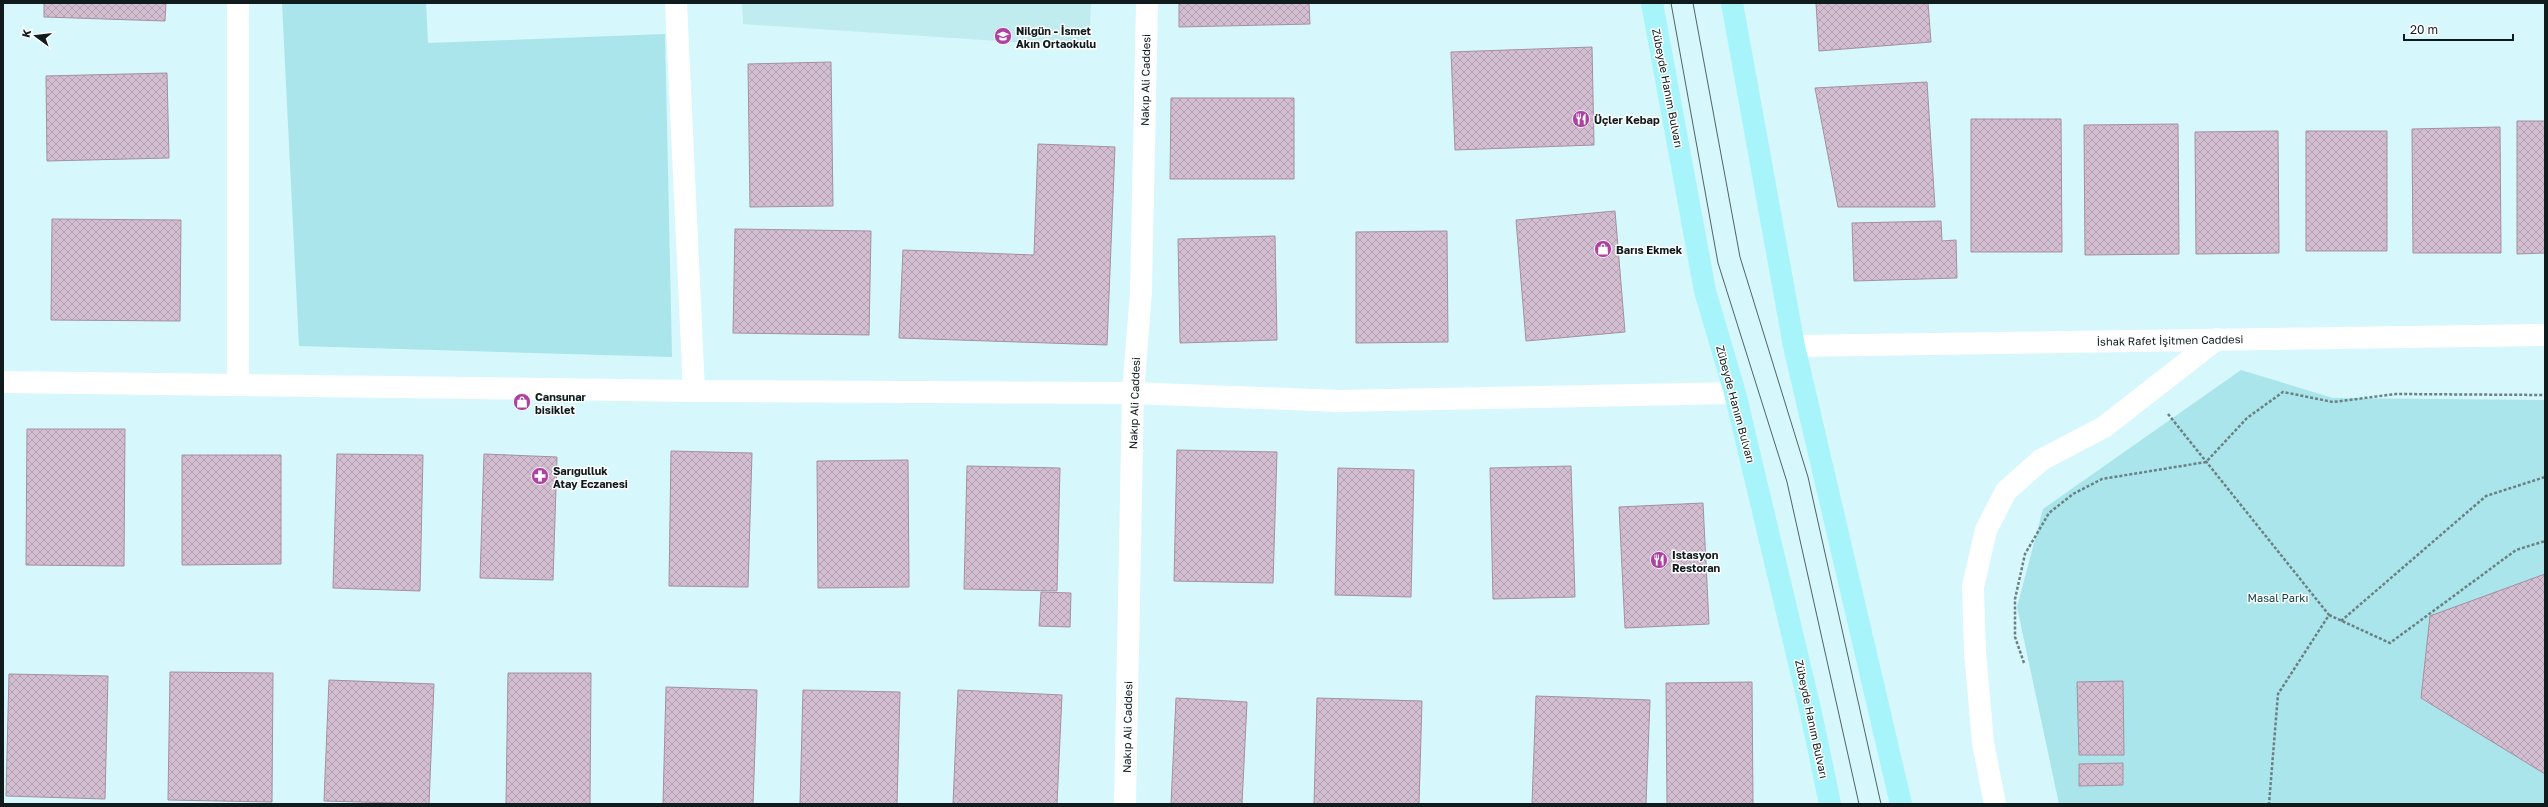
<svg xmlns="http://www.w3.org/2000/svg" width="2548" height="807" viewBox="0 0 2548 807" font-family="'Golos Text',sans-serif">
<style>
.built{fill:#c0ebef}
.green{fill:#a9e5eb}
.building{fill:url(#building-cross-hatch);stroke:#a590a1}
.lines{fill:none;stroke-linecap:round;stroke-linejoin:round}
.path{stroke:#6a8083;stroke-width:2.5;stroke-dasharray:3 2;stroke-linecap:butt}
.minor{stroke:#fff;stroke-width:22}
.major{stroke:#a7f4fb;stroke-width:22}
.tram{stroke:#506365;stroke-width:1}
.labels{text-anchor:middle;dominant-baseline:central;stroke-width:3;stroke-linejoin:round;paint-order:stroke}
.poi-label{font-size:11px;font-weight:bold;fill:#0f1b1d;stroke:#fff;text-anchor:start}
.street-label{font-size:11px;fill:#0f1b1d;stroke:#fff}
.park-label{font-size:11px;fill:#0d4145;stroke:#fff}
</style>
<defs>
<pattern id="building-cross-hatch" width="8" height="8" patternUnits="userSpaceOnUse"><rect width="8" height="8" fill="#d3bdd0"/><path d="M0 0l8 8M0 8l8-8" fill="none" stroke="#b4a2b2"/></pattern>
</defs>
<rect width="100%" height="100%" fill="#d6f7fb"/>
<!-- built -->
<path class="built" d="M742,3H1091L1089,47L743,24Z"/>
<!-- green -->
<path class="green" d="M282,3H426L428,43L665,34L672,357L299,346Z
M2241,370L2333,398L2545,400V804H2059L2017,607L2043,509Z"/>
<!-- building -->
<path class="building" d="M44,3H166L165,21L44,17Z
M1179,3H1309L1310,24L1179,27Z
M1816,3H1928L1931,42L1819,51Z
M1592,47L1594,145L1455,150L1451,52Z
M831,62L833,206L750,207L748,64Z
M167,73L169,158L47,161L46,76Z
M1927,82L1935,207H1838L1815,88Z
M1171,98H1294V179H1170Z
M1971,119H2061L2062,252H1971Z
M2517,121H2545V253L2517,254Z
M2178,124L2179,254L2085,255L2084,125Z
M2500,127L2501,253H2413L2412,129Z
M2278,131L2279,253L2196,254L2195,132Z
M2306,131H2387V251H2306Z
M1038,144L1115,147L1107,345L899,338L903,250L1034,255Z
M1615,211L1625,332L1526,341L1516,220Z
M52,219L181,220L180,321L51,320Z
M1941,221L1942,241L1956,240L1957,278L1854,281L1852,223Z
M735,229L871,231L869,335L733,333Z
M1447,231L1448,342L1356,343V232Z
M1275,236L1277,340L1180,343L1178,239Z
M27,429H125L124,566L26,565Z
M1177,450L1277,452L1273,583L1174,581Z
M671,451L752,453L748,587L669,586Z
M337,454L423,455L420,591L333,588Z
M484,454L557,457L553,580L480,578Z
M182,455H281V564L182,565Z
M908,460L909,587L818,588L817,461Z
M967,466L1060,468L1057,591L964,589Z
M1571,466L1575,597L1493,599L1490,468Z
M1338,468L1414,470L1411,597L1335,595Z
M1703,503L1709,624L1625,628L1619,507Z
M2545,574V774L2421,698L2430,616Z
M1041,592L1071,593L1070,627L1039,626Z
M170,672L273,673L272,802L168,800Z
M508,673H591L590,804H506Z
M9,674L108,676L105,799L6,796Z
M329,680L434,684L429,804L324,801Z
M2123,681L2124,755H2079L2077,682Z
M1752,682L1753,804H1667L1666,683Z
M666,687L757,690L753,804H663Z
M803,690L900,692L897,804H800Z
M958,690L1062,695L1057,804H953Z
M1536,696L1650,700L1646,804H1532Z
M1176,698L1247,702L1242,804H1171Z
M1317,698L1422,701L1419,804H1314Z
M2123,763V785L2079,786V764Z"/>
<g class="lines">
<!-- path -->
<path class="path" d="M2168,414L2329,615L2278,694L2269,804
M2329,615L2390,643L2516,550L2545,541
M2341,621L2486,496L2545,477
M2024,663L2015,637V599L2025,554L2049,513L2073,494L2102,479L2206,462L2247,418L2283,392L2333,402L2396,394L2545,395"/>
<!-- minor -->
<path class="minor" d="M238,3V385
M676,3L694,391
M1794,346L2545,335
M3,382L694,391L1133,393L1339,401L1735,393
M1125,804L1133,393L1141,292L1147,3
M1995,804L1983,743L1975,651L1973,587L1986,530L2006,491L2041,460L2104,427L2217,339"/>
<!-- major -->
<path class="major" d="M1652,3L1705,291L1735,393L1811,713L1830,804
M1732,3L1794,346L1901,804"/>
<!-- tram -->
<path class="tram" d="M1671,3L1718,263L1787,482L1859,804
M1693,3L1740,257L1808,477L1881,804"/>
</g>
<!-- icons -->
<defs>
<symbol id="school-disc" viewBox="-11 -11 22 22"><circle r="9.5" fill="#ad42a3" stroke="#fff"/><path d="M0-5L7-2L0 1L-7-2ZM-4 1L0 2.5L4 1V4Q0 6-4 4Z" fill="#fff"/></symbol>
<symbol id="restaurant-disc" viewBox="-11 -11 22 22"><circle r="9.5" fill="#ad42a3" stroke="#fff"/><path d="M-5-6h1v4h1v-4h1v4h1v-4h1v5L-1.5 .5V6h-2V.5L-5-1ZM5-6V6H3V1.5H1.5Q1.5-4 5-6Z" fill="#fff"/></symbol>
<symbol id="shop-disc" viewBox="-11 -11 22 22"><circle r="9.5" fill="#ad42a3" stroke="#fff"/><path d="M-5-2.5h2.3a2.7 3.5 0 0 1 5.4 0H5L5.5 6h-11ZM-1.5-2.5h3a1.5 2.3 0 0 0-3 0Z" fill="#fff"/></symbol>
<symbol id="pharmacy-disc" viewBox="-11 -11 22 22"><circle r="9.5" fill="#ad42a3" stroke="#fff"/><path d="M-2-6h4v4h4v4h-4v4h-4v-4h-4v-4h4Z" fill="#fff"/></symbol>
</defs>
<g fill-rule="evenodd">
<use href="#school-disc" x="993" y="26" width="20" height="20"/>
<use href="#restaurant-disc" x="1571" y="109" width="20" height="20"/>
<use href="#shop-disc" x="1593" y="239" width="20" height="20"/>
<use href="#shop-disc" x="512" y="392" width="20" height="20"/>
<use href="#pharmacy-disc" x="530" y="466" width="20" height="20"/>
<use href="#restaurant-disc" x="1649" y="550" width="20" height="20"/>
</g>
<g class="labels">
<!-- poi labels -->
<g class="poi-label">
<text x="1016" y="30">Nilgün - İsmet<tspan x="1016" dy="13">Akın Ortaokulu</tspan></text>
<text x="1594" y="119">Üçler Kebap</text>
<text x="1616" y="249">Barıs Ekmek</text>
<text x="535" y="396">Cansunar<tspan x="535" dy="13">bisiklet</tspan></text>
<text x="553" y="470">Sarıgulluk<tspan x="553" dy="13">Atay Eczanesi</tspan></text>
<text x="1672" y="554">Istasyon<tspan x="1672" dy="13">Restoran</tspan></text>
</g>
<!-- street labels -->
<g class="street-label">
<text transform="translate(1145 80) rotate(-89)">Nakıp Ali Caddesi</text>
<text transform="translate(1668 88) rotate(79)">Zübeyde Hanım Bulvarı</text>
<text transform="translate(2170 340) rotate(-1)">İshak Rafet İşitmen Caddesi</text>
<text transform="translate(1134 403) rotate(-88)">Nakıp Ali Caddesi</text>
<text transform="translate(1736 404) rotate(75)">Zübeyde Hanım Bulvarı</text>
<text transform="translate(1812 719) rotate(78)">Zübeyde Hanım Bulvarı</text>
<text transform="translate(1127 727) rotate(-89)">Nakıp Ali Caddesi</text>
</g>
<!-- park labels -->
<g class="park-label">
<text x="2278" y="597">Masal Parkı</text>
</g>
</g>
<!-- border -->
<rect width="2548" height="807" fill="none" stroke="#0f1b1d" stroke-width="8"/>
<!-- north arrow -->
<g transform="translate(36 36) rotate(285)" stroke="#ffffff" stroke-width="3" paint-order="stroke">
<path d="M0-3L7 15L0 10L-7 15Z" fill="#0f1b1d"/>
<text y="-6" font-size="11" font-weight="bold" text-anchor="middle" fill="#0f1b1d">K</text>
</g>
<!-- scale -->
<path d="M2404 34v6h109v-6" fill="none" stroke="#0f1b1d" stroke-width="2"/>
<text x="2410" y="34" font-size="12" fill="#0f1b1d" stroke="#ffffff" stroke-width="3" paint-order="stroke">20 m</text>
</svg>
